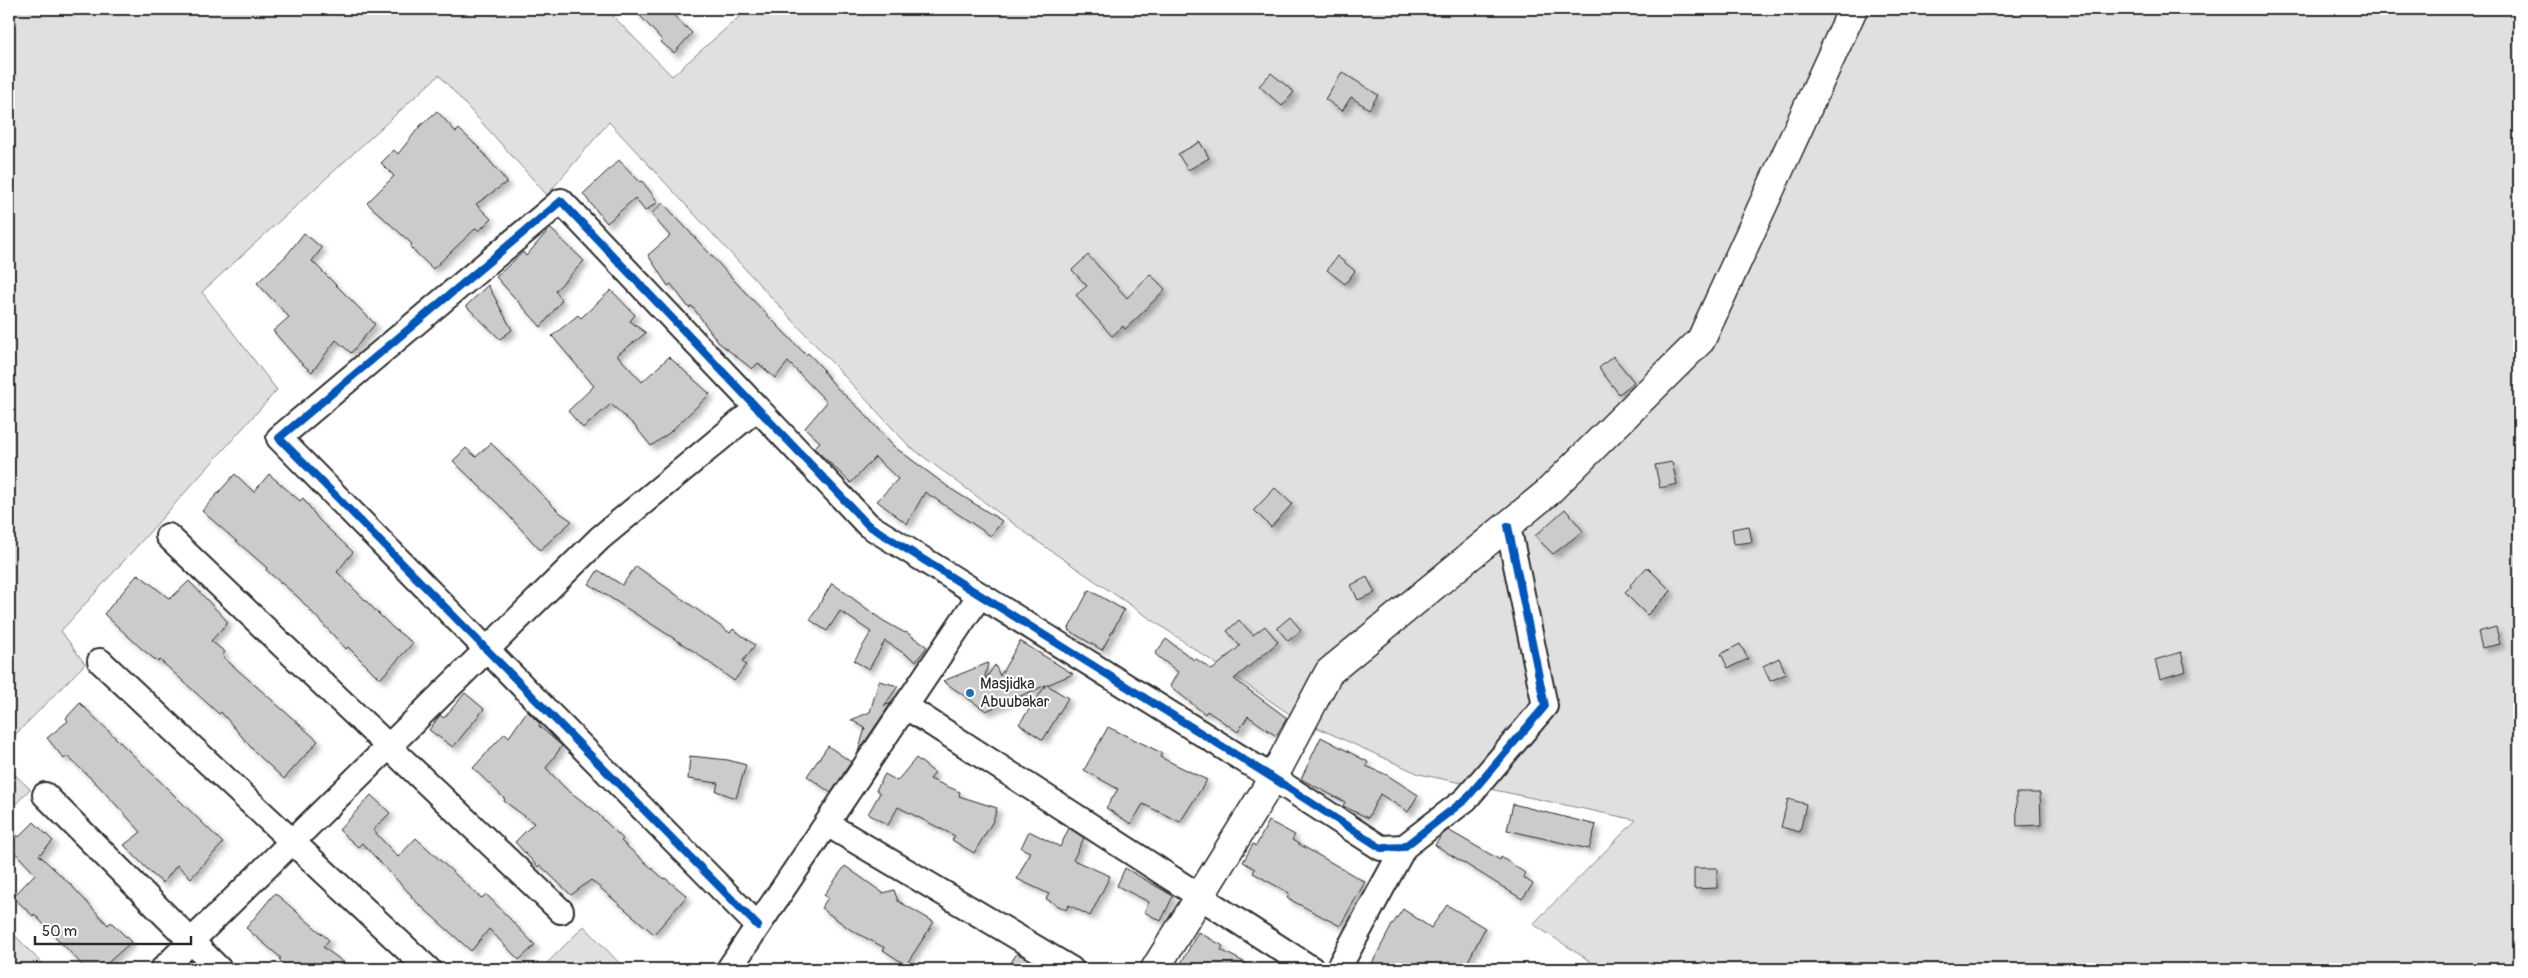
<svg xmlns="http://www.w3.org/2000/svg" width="2528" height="978" viewBox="0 0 2528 978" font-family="Pangolin,sans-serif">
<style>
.green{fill:#e0e0e0;stroke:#868686}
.building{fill:#cbcbcb;stroke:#2b2b2b;filter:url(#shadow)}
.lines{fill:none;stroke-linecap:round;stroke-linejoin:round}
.street-casing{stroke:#2b2b2b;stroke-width:28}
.secondary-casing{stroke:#2b2b2b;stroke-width:31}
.street{stroke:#fff;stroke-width:24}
.secondary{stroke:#fff;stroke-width:28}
.cycleway-casing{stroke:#fff;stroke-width:11}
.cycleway{stroke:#0057b8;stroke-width:8}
.poi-dot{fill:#1f6fb2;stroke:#fff;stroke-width:2}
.labels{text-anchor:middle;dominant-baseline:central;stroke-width:4;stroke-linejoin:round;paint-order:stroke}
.poi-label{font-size:16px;fill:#2b2b2b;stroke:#fff;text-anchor:start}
</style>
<defs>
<filter id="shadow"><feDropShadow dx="4.5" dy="4.5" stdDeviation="2.5" flood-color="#0004"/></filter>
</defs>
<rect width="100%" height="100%" fill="#fff"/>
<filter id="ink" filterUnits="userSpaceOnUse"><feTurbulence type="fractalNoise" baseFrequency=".02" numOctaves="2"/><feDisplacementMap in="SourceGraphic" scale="10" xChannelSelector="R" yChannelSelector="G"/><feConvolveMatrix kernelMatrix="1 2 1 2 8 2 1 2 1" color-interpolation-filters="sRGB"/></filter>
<g filter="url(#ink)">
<!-- green -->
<path class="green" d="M9,9H606L672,76L748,9H776L781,13L786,9H2519V969H1602L1533,924L1636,820L1419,774L1294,717L1041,544L909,446L609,122L547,195L439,75L202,292L277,390L61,631L85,664L9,741Z
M9,769L30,789L9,811Z
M584,926L625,969H541Z
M9,929L47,969H9Z"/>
<!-- building -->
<path class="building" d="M634,9H667L692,33L674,53L661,42L662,40Z
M1342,72L1378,95L1369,109L1351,97L1342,111L1325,99Z
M1271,73L1294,92L1282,106L1259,86Z
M437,111L456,132L459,129L480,149L507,182L476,204L491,219L479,231L476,228L433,269L410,247L412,244L367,203L394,176L381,163L394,150L398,154L420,126Z
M1200,142L1209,158L1188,170L1178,154Z
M619,160L640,182L642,181L658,202L645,211L635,198L607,223L583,194Z
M663,203L744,291L806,355L808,353L824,370L823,371L836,387L862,411L893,446L951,489L1002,521L991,536L925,492L907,524L877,501L898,479L875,457L851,483L814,448L820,442L805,428L827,402L788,362L775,378L758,363L752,369L718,342L692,306L689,308L671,284L668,286L648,255L670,236L651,214Z
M550,228L584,261L555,291L562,300L541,327L496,277L523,252L526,256Z
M304,233L322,248L312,261L375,324L351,353L336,340L312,372L301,363L273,331L289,317L257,283L286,256Z
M1088,255L1127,298L1150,274L1165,289L1139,316L1125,329L1123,326L1112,336L1076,295L1087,286L1072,270Z
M1337,256L1355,271L1345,284L1327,270Z
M488,285L512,330L500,339L466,306Z
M611,290L635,315L630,321L646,333L617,355L642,382L669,357L710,394L669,433L651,446L635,426L611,404L583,428L568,411L594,386L552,336L578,315L581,318Z
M1613,356L1634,382L1619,394L1599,368Z
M491,443L559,512L572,521L540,550L500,506L453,461L466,448L476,457Z
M1672,462L1677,484L1660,488L1655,465Z
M235,474L254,492L269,474L300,501L303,498L319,520L353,552L337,572L393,628L413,643L380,679L348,647L346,649L298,597L266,570L267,568L202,511Z
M1275,488L1292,504L1271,527L1254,510Z
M1565,509L1583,531L1553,554L1535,536Z
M1749,526L1752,542L1734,544L1732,529Z
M636,566L730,633L733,629L755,645L742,662L746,665L734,681L695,652L589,584L598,570L622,585Z
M1647,567L1671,591L1647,615L1625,593L1631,587L1630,585Z
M138,574L170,599L189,581L228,622L211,641L225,652L222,656L318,741L284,779L254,751L221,712L219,714L160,660L158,662L142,649L104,614Z
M1367,577L1375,593L1358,600L1351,585Z
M832,583L882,620L905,633L906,632L927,647L916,661L885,641L869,669L854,661L871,632L840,611L827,631L810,620Z
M1089,590L1124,610L1102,650L1068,630Z
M1290,617L1301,630L1288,641L1277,628Z
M1239,620L1253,635L1265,626L1278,642L1234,679L1287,718L1276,736L1248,716L1238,732L1207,711L1205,714L1170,686L1178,672L1155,654L1166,639L1194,660L1195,658L1212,670L1240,646L1227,631Z
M2496,627L2500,644L2482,648L2478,632Z
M1020,641L1073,674L1047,685L1068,698L1043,740L1019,724L1046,685L986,711L943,681L988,663L984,681L995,665L1000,676Z
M1740,644L1748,659L1728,668L1721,654Z
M2181,652L2186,671L2160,679L2155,660Z
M1779,658L1786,674L1770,681L1763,666Z
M879,681L898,686L884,706L891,703L858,752L865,728L851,720L870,712Z
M465,693L484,709L453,747L429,730L440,715L444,718Z
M80,703L223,843L191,878L177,865L163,883L152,874L124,845L141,832L97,784L67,756L64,759L47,738L68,721L66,718Z
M527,711L540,724L539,726L562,746L546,768L565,788L595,811L623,839L621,841L664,879L665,878L687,896L654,934L591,880L571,895L540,865L538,867L515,842L534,823L504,801L505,799L473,768L505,733L509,737Z
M1108,727L1162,753L1160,757L1207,780L1180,822L1143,804L1131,824L1106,808L1118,789L1084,770Z
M1321,737L1368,762L1366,766L1387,775L1418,795L1408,812L1380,794L1368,818L1343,806L1345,802L1301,779Z
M828,746L851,762L831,793L807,776Z
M690,756L728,760L746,765L736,798L716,791L718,783L688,779Z
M916,758L935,773L930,779L960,792L959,796L997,808L993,821L974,853L952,840L955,836L898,807L888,825L868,814L880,793L876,790L885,774L897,781Z
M2016,793H2040L2041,825L2017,826Z
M371,795L390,813L373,830L398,857L416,838L480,897L482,898L486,894L535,945L519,960L489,929L471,951L411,897L412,896L362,843L358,847L339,830Z
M1788,799L1806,804L1800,832L1781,827Z
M1513,804L1596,825L1589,849L1507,830Z
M1269,821L1295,835L1292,840L1365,882L1340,926L1287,898L1289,893L1253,873L1255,869L1243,862L1253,844L1256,846Z
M34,822L53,841L39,855L71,885L108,925L111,922L131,942L101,969H86L34,914L33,916L13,897L35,874L9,846V835L12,831L19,837Z
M1069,828L1084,838L1073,860L1110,876L1090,916L1069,905L1066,910L1046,899L1049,894L1017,879L1030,852L1021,848L1029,831L1060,847Z
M1448,830L1500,860L1501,857L1525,873L1523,877L1533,884L1522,899L1435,845L1441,836Z
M845,866L883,893L894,890L898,901L934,922L906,965L883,950L885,948L851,930L821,908L828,898L824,895Z
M1125,868L1173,896L1161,921L1144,912L1149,902L1117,886Z
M1694,868H1717V888L1694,889Z
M275,893L329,940L323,947L353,969H288L279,959L281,958L246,928Z
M1447,905L1485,928L1464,969H1369L1392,925L1403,909L1431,928Z
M1198,932L1223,946L1221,950L1257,969H1178Z
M1017,953L1044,969H1007Z"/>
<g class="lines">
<defs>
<path id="street" d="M168,536L561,911
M100,661L428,969
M905,706L1312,969
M45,795L219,969
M827,824L1071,969
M758,926L279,438L561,201L868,525L1273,778L1381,848L1404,847L1466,799L1545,706L1508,526
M163,969L600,538L757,408
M729,969L980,595
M1338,969L1404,847"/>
<path id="secondary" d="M1155,969L1273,778L1329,672L1547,493L1701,340L1853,9"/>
</defs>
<!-- street casing -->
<use href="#street" class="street-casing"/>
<!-- secondary casing -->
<use href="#secondary" class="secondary-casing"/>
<!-- street -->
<use href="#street" class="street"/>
<!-- secondary -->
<use href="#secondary" class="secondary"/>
<defs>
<path id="cycleway" d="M758,926L279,438L561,201L868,525L1273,778L1381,848L1404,847L1466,799L1545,706L1508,526"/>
</defs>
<!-- cycleway casing -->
<use href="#cycleway" class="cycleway-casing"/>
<!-- cycleway -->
<use href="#cycleway" class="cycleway"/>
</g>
</g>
<!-- markers -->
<circle class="poi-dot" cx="970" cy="693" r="5"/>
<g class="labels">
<!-- poi labels -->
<g class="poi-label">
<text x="980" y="684">Masjidka<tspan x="980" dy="18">Abuubakar</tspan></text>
</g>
</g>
<!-- margin -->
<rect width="2528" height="978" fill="none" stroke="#fff" stroke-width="30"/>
<rect x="15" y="15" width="2498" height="948" fill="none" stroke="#2b2b2b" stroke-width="2" filter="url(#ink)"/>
<!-- scale -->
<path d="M35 936v8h156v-8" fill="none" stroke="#2b2b2b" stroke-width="2.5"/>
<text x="42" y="936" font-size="15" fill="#2b2b2b" stroke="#ffffff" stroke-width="4" paint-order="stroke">50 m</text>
</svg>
